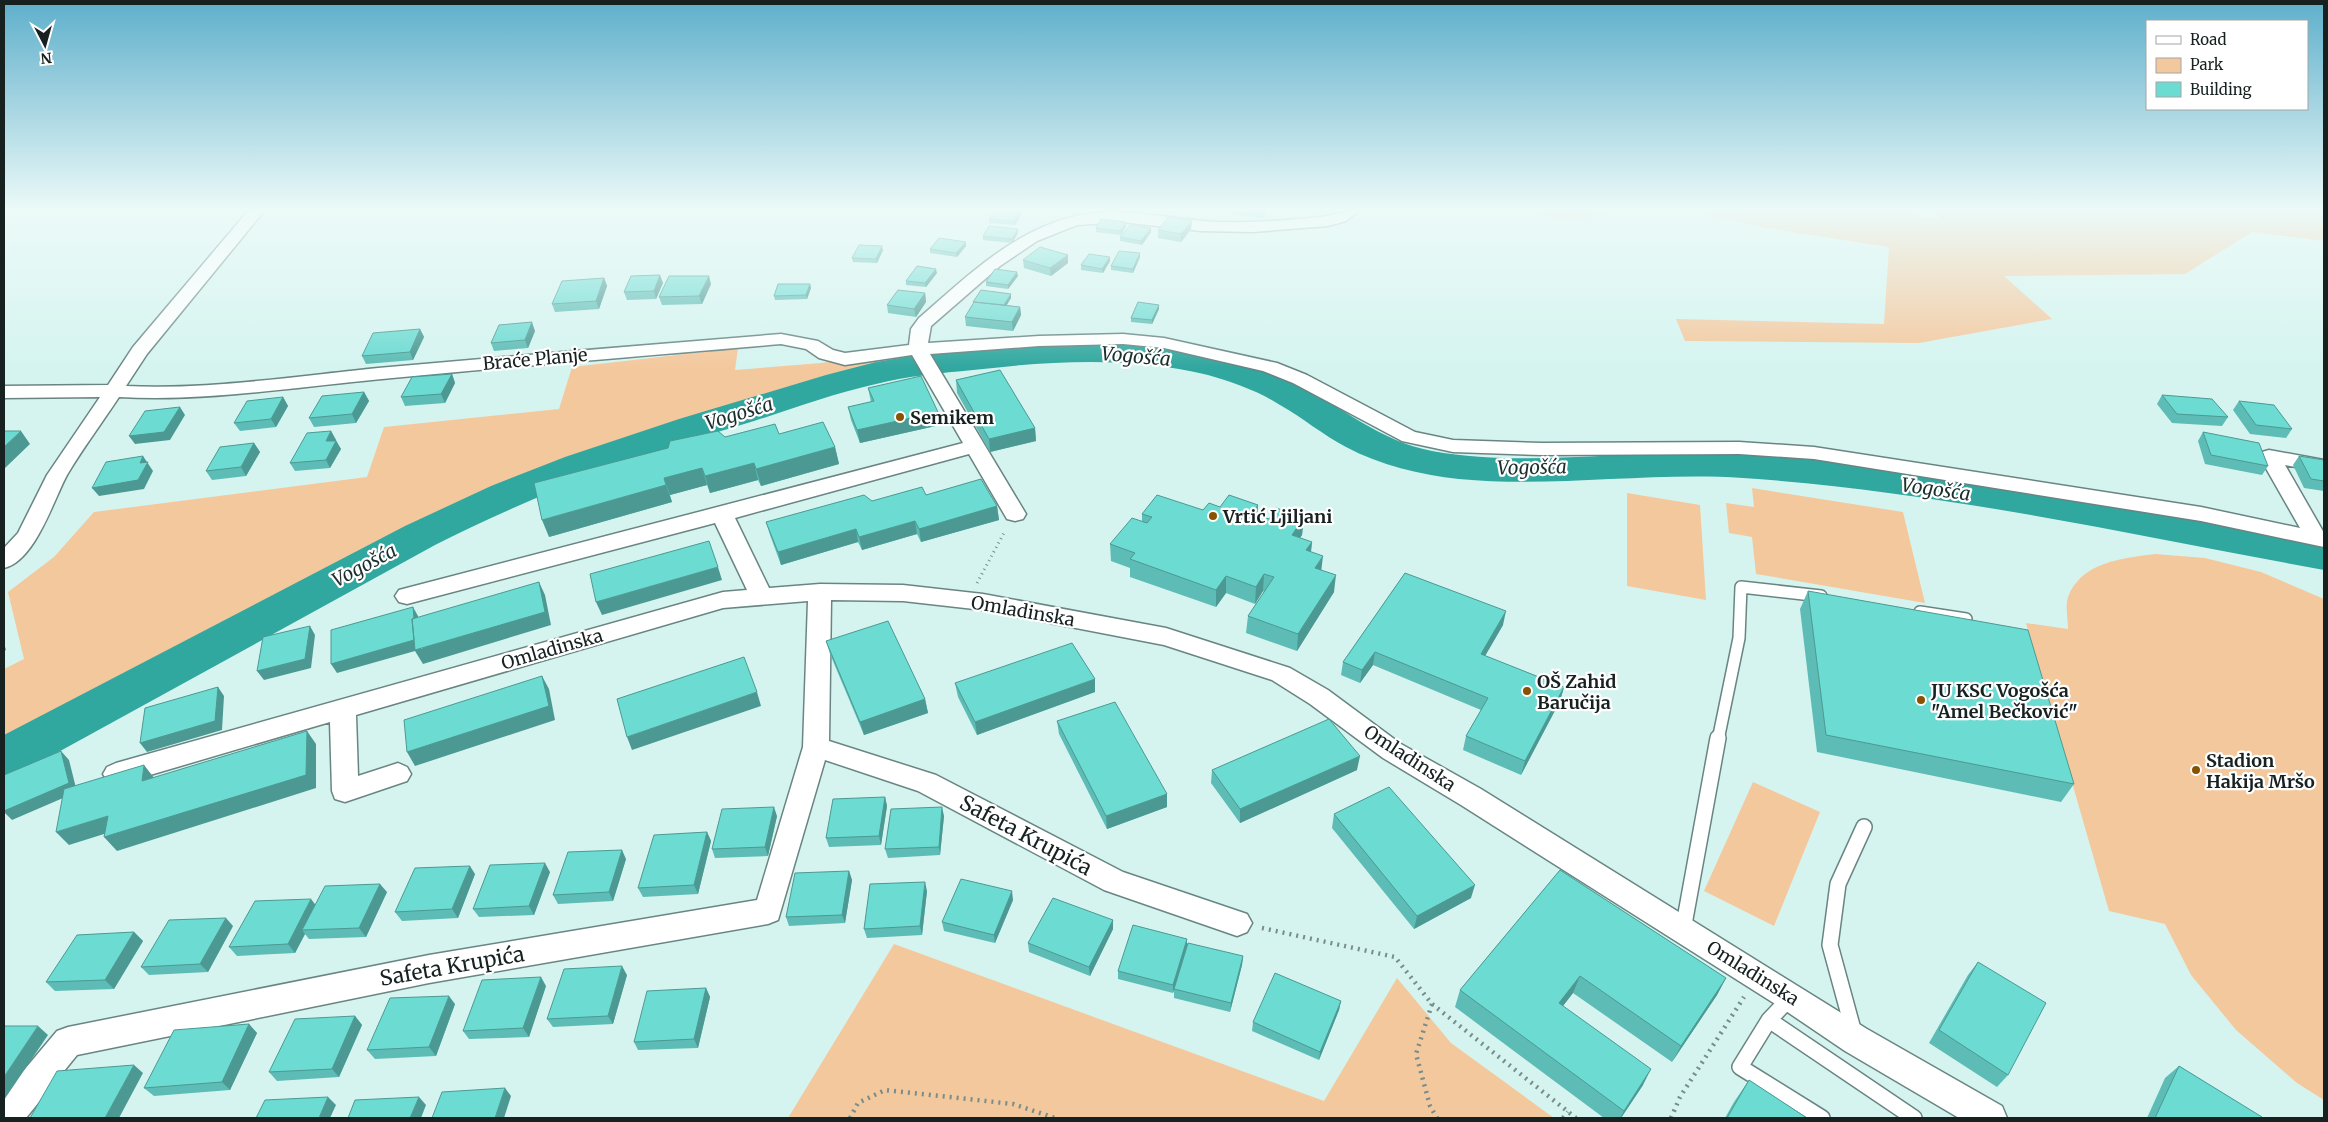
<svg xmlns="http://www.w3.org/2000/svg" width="2328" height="1122" viewBox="0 0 2328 1122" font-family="Merriweather,serif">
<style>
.green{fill:#f4c89d}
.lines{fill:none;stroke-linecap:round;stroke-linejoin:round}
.river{fill:#30a79f;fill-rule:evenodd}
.service-far1-casing{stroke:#698582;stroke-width:14}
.service-casing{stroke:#698582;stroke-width:18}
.minor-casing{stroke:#698582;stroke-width:3}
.path-far1{stroke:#788d8b;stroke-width:3;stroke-dasharray:1 4;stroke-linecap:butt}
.path{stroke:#788d8b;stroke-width:4.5;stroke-dasharray:2 5;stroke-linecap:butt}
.service-far1{stroke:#fff;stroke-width:11}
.service{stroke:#fff;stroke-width:15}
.minor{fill:#fff;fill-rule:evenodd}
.wall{fill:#5dbcb5}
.shaded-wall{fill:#4c9993}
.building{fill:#6cdbd2;stroke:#4c9993}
.poi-dot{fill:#895102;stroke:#fff;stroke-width:2}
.labels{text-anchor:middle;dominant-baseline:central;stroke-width:4.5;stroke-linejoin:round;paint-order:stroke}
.street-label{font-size:18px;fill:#162120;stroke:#fff}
.poi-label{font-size:18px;font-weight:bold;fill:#162120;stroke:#fff;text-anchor:start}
.water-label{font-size:19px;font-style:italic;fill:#1b2f2d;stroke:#fff}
.near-street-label{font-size:21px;fill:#162120;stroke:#fff}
</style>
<rect width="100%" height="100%" fill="#d5f4f0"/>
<!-- green -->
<path class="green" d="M1527,211H1622L1565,221Z
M1689,211H1914L1919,217L1939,220L1936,211H2324V241L2252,232L2185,274L2004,276L2052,319L1919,343L1685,341L1676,319L1884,324L1889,247L1767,228Z
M1164,343L1159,356L1075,351L1019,353L903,368L865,375L673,433L568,469L470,511L363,565L4,758V669L24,659L8,592L54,557L94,512L367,477L384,427L559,409L572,367L738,348L735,370L821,363L918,349Z
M1752,488L1903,512L1925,603L1756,574L1752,537L1729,533L1726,503L1754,507Z
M1627,493L1700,505L1706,600L1627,586Z
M2155,554L2205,558L2261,572L2324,599V1100L2297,1083L2236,1030L2191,975L2165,924L2109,911L2026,623L2068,629C2068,620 2065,606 2068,597C2081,562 2123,558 2155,554Z
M1753,782L1820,812L1774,926L1704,891Z
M894,944L1324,1101L1397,978L1451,1043L1554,1118H788Z"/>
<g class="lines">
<!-- river -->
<path class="river" d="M1111,341C1174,345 1242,354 1298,384C1343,408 1380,441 1432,451C1534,469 1640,447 1744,454C1939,466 2132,505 2324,541V570C2131,535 1940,491 1743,478C1648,472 1553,488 1459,479C1420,475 1380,465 1346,447C1323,435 1303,418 1280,405C1258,391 1233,382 1208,375C1131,356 1051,361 973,370C941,373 908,376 876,384C835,393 795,408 754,421C644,454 537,493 435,545L22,772L4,778V735L405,526L491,486L565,457L679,419L826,375L876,362L930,353L1012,344Z"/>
<defs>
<path id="service-far1" d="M1920,612L1966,619
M1718,740L1739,638L1741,587L1821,596"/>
<path id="service" d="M1683,930L1718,738
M1790,998L1769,1020L1740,1067L1822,1118
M1769,1020L1914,1118
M1854,1033L1830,945L1838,884L1864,827"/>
<path id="minor" d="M248,211H264L147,354L126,386C208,390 297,376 378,368C512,356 647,345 781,334L818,341L833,350L845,353L909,345L911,329L919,318C973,271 1029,215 1106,212C1146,211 1186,222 1226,222C1258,223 1290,220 1321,217C1335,215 1342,211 1358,211L1346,221L1328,226L1252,232L1201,231L1122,222L1077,225L1037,241L1000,266L931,326L928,343L1039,336L1123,334L1164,338L1277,363L1307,375L1415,432L1453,440L1542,443L1739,442L1814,447L2201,507L2300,528L2259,456L2262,452L2269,450L2324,460V472L2285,465L2324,533V547L2201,521L1814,459L1739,454L1542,455L1453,452L1402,441L1293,383L1263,371L1164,348L1123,344L1039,346L930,354L1026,514L1023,519L1015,521L1007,519L969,454L735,518L769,588L820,584L903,585L983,594L1166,628L1290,668L1328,690L1401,744L1481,789L1867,1029L2002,1106L2007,1118H1959L1845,1051L1780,1007L1461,805L1383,758L1310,704L1272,680L1164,645L983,610L903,601L831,600L829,741L936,775L1123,872L1247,914L1252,923L1247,932L1237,936L1104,890L918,791L825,760L778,920L768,924L429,983L77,1055L26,1118H4V1094L57,1031L68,1027L429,955L757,900L803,747L808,601L723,608L356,715L358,776L398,763L407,767L411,774L407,781L345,802L335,799L332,791L330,722L116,785L107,781L103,774L107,767L116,763L723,592L747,590L715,523L407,604L399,602L395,596L399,590L963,443L912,355L845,365L819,358L806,349L781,344C648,356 515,366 382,379C295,387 206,402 119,397C102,423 83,448 67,475C53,501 35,561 4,568V548L18,533L47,475L100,397L4,398V386L108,385L133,347Z"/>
</defs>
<!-- service-far1 casing -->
<use href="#service-far1" class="service-far1-casing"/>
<!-- service casing -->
<use href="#service" class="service-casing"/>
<!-- minor casing -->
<use href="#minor" class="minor-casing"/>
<!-- path-far1 -->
<path class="path-far1" d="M977,583L1005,531"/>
<!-- path -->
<path class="path" d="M1262,928L1395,957L1432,1004L1576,1118
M1432,1004L1416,1054L1430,1106L1437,1118
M850,1118L858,1103L885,1090L1013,1104L1055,1118
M1563,1118L1568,1112
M1671,1118L1680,1097L1744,997"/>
<!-- service-far1 -->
<use href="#service-far1" class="service-far1"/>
<!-- service -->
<use href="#service" class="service"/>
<!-- minor -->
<use href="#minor" class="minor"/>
</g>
<!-- wall -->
<path class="wall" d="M1163,211H1175L1174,213Z
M1231,211H1267L1264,218L1231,214Z
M1021,215L1015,225L989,223V219Z
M1192,221L1191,229L1181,242L1158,238V230Z
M1126,226L1121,235L1096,232V228Z
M1018,229V233L1012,243L983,240V236Z
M1151,232L1142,245L1120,241V237Z
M966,242V246L957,257L930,253V249Z
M883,250L877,263L853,262L852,258Z
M1068,255V263L1051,276L1024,268L1023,260Z
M1140,257L1133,273L1111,270V266Z
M1110,261L1103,273L1081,270V265Z
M937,273L926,287L906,285V281Z
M1018,276L1008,289L986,286V282Z
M604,278L607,286L599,309L555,312L552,304Z
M663,283L656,299L627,300L624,292Z
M711,284L702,304L662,305L659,297Z
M810,284L811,288L807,299L775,300L774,296Z
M925,293L926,302L916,317L888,313L887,305Z
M1011,298L1006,305L1020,307L1021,315L1013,331L966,326L965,317Z
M1159,309L1152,324L1131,322V318Z
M420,329L424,337L413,360L366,364L362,356Z
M535,331L528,348L494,351L491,343Z
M452,374L455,383L445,403L405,406L401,397Z
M956,380L1035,428L1036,441L990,452L957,393Z
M868,388L938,412L940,425L860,443L851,420L848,407L871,402Z
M364,392L369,401L356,423L314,427L309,418Z
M2162,395L2228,417L2222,426L2172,423L2157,404Z
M283,397L288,406L276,427L240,431L234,423Z
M2239,401L2292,429L2286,438L2250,434L2233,410Z
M331,431L341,449L330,468L295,471L290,463Z
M2203,432L2268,466L2262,475L2205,464L2198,441Z
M779,434L835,447L839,464L761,486L758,480L710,493L707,485L670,495L672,502L549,537L725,437Z
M254,443L260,452L246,476L212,480L206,471Z
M2299,456L2324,460V491L2304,488L2293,465Z
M926,495L997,506L999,520L921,542L917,534L862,550L858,542L781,565L770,535L766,522L872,501Z
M1220,507L1258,515L1269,519L1304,517L1302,535L1300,538L1312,542L1311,552L1334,592L1297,651L1246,633L1248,616L1264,592L1263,591L1255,604L1226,593L1216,607L1130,577V568L1111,561L1110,544L1142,521V514L1203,510Z
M1405,573L1503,625L1485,656L1564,687L1560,701L1521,775L1463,750L1466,736L1481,710L1373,665L1360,683L1341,675L1343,662Z
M1808,591L2074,784L2061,802L1817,752L1800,609Z
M826,641L925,699L928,713L864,735L830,654Z
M955,683L1095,692L977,735L958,697Z
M1057,721L1167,794V807L1107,829L1059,734Z
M1212,770H1357L1240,823L1211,783Z
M885,797L887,806L881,845L829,847L826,838Z
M1334,814L1471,898L1414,929L1332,828Z
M777,816L768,856L715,858L712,849Z
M944,816L940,855L888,858L885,849Z
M707,832L711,841L698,894L643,897L638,888Z
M626,859L613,901L558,904L553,895Z
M1560,870L1726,978L1717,995L1672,1062L1573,993L1563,1006L1643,1085L1621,1118H1604L1455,1007L1460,990Z
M849,871L852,880L845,923L789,926L786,917Z
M550,872L534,915L479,917L473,909Z
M475,874L458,918L402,921L395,912Z
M927,891L922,935L867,938L864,929Z
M387,892L366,937L309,939L305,934L295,953L237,956L229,947L315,905Z
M1013,900L995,943L944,931L942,922Z
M1113,920V929L1090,976L1029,952L1028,943Z
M233,926L208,972L149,975L141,967Z
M134,932L143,941L114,989L55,991L46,982Z
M1187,947L1173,993L1118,979V971Z
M1243,956L1242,965L1230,1012L1174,998V989Z
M1978,962L2008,1075L1997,1087L1929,1043L1968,975Z
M627,975L613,1024L553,1027L547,1019Z
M546,986L529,1037L469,1039L463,1031Z
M706,988L710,997L698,1048L638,1050L634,1042Z
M1341,1001L1339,1010L1319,1060L1252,1031L1253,1022Z
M455,1004L436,1056L375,1059L367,1050Z
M355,1016L362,1025L339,1077L277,1081L269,1072Z
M249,1024L257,1033L230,1090L154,1096L144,1088Z
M2179,1066L2262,1118H2147L2165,1078Z
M1749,1080L1807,1118H1725L1734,1102Z"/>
<!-- shaded-wall -->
<path class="shaded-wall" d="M1020,211L1021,215L1015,225L1014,221Z
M1192,221L1191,229L1181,242V234Z
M1126,222V226L1121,235V231Z
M1151,228V232L1142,245L1141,241Z
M1018,229V233L1012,243V239Z
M966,242V246L957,257L956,253Z
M882,246L883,250L877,263L876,259Z
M1140,253V257L1133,273V269Z
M1068,255V263L1051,276L1050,268Z
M1110,257V261L1103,273L1102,269Z
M936,269L937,273L926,287L925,283Z
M1017,272L1018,276L1008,289V285Z
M660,275L663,283L656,299L654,291Z
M709,276L711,284L702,304L699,296Z
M604,278L607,286L599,309L596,301Z
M810,284L811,288L807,299L806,295Z
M925,293L926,302L916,317L914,309Z
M1011,294V298L1004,310L1003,306Z
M1159,305V309L1152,324V320Z
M1020,307L1021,315L1013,331L1012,322Z
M532,322L535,331L528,348L525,340Z
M420,329L424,337L413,360L410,352Z
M452,374L455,383L445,403L441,394Z
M364,392L369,401L356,423L352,414Z
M283,397L288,406L276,427L271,419Z
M180,407L185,415L170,440L135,444L129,436Z
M938,412L940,425L860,443L857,430Z
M1035,428L1036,441L990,452L989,439Z
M21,431L30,444L4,469V447Z
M331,431L336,440L330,450L326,441Z
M336,441L341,449L330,468L326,460Z
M254,443L260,452L246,476L241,467Z
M835,447L839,464L761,486L756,469Z
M143,456L153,471L144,489L99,496L92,488L140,463Z
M754,463L758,480L710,493L705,476Z
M702,468L707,485L670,495L664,478Z
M666,485L672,502L549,537L542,520Z
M1258,505L1257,522L1252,513Z
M997,506L999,520L921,542L919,529Z
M1304,517L1302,535L1290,552L1292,535Z
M915,521L917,534L862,550L859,537Z
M856,529L858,542L781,565L778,552Z
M1312,542L1310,559L1306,550Z
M1323,556L1321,573L1315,568Z
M718,567L722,580L602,615L596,602Z
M1264,574L1263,591L1255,604L1256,587Z
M1336,575L1334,592L1297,651L1298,634Z
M1226,576V593L1216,607V590Z
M539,582L545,595L551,625L423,664L415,651L337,673L331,664L413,607L418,616L421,649Z
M1506,611L1503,625L1478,668L1481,654Z
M310,626L315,635L311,668L264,680L257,671Z
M4,643L6,650L4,651Z
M1375,652L1373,665L1360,683L1362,670Z
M542,676L549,689L555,720L415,766L407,752Z
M1095,679V692L977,735L975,722Z
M218,687L224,696L222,730L147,752L140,743Z
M1564,687L1560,701L1521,775L1525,761Z
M757,692L761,706L632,750L627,737Z
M925,699L928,713L864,735L860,722Z
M307,731L316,744V788L117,851L104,837Z
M61,751L69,760L77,792L12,820L4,812V811Z
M1360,756L1357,770L1240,823V809Z
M144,765L155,779L142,781Z
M1167,794V807L1107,829L1106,816Z
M885,797L887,806L881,845L879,836Z
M774,807L777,816L768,856L765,847Z
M942,807L944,816L940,855L939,847Z
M108,816L120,829L69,845L56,832Z
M707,832L711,841L698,894L694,885Z
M622,850L626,859L613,901L609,892Z
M545,863L550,872L534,915L529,906Z
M470,866L475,874L458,918L452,909Z
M849,871L852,880L845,923L842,915Z
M925,882L927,891L922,935L920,926Z
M380,884L387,892L366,937L359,928Z
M1475,885L1471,898L1414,929L1417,916Z
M1012,891L1013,900L995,943L994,935Z
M311,899L318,908L302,930L305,934L295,953L288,944Z
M226,918L233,926L208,972L200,964Z
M1113,920V929L1090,976L1089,967Z
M134,932L143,941L114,989L105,980Z
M1187,939V947L1173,993V985Z
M1243,956L1242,965L1230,1012L1231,1003Z
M622,966L627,975L613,1024L608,1016Z
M1580,976L1573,993L1552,1020L1559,1003Z
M541,977L546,986L529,1037L523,1028Z
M1726,978L1717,995L1672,1062L1681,1046Z
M706,988L710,997L698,1048L694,1039Z
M449,996L455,1004L436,1056L429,1047Z
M1341,1001L1339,1010L1319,1060L1320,1052Z
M355,1016L362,1025L339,1077L332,1069Z
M249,1024L257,1033L230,1090L222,1082Z
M38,1026L48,1035L4,1100V1077Z
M134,1065L143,1073L119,1118H105Z
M1651,1069L1643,1085L1621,1118H1620L1624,1111Z
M505,1088L511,1096L504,1118H495Z
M328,1097L336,1105L330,1118H319Z
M419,1097L426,1105L421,1118H410Z"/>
<!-- building -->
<path class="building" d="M994,211H1020L1014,221L989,219Z
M1168,217L1192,221L1181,234L1158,230Z
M1101,219L1126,222L1121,231L1096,228Z
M1130,225L1151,228L1141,241L1120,237Z
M989,226L1018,229L1012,239L983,236Z
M939,238L966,242L956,253L930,249Z
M859,245L882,246L876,259L852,258Z
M1040,247L1068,255L1050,268L1023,260Z
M1119,251L1140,253L1133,269L1111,266Z
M1089,254L1110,257L1102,269L1081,265Z
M917,266L936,269L925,283L906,281Z
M995,269L1017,272L1008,285L986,282Z
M660,275L654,291L624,292L631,276Z
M669,276H709L699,296L659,297Z
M604,278L596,301L552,304L562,281Z
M778,284H810L806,295L774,296Z
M898,290L925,293L914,309L887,305Z
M981,290L1011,294L1004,305L973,302Z
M974,302L1020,307L1012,322L965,317Z
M1138,302L1159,305L1152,320L1131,318Z
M532,322L525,340L491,343L499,325Z
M420,329L410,352L362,356L373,333Z
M1000,370L1035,428L989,439L956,380Z
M452,374L441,394L401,397L412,377Z
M921,376L938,412L857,430L848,407L874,401L868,388Z
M364,392L352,414L309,418L322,396Z
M2162,395L2212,399L2228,417L2177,414Z
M283,397L271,419L234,423L247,401Z
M2239,401L2274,405L2292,429L2256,425Z
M180,407L164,432L129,436L145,411Z
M823,422L835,447L756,469L754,463L705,476L702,468L664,478L666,485L542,520L534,483L668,448L670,441L718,431L725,437L775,424L779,434Z
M4,431H21L4,447Z
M331,431L326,441H336L326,460L290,463L307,433Z
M2203,432L2259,443L2268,466L2211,455Z
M254,443L241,467L206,471L220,447Z
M143,456L140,463L148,462L138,480L92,488L106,462Z
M2299,456L2324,460V481L2311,479Z
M981,479L997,506L919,529L915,521L859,537L856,529L778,552L766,522L864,495L872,501L922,487L926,495Z
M1157,495L1203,510L1209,503L1220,507L1229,495L1258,505L1252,513L1269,519L1276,508L1304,517L1292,535L1312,542L1306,550L1323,556L1315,568L1336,575L1298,634L1248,616L1274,577L1264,574L1256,587L1226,576L1216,590L1130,559L1135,553L1110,544L1132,518L1147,523L1152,517L1142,514Z
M709,541L718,567L596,602L590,574Z
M1405,573L1506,611L1481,654L1564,687L1525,761L1466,736L1488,698L1375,652L1362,670L1343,662Z
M539,582L545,612L415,650L412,619Z
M1808,591L2028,630L2074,784L1826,735Z
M413,607L414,618L412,619L414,640L331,664V630Z
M888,621L925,699L860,722L826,641Z
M310,626L305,659L257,671L263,637Z
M1072,643L1095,679L975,722L955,683Z
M744,657L757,692L627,737L617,699Z
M542,676L549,706L407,752L404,720Z
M218,687L215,721L140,743L145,708Z
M1115,702L1167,794L1106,816L1057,721Z
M1329,719L1360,756L1240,809L1212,770Z
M307,731L306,775L104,837L108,816L56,832L64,789L144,765L142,781Z
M61,751L69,783L4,811V775Z
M1389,787L1475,885L1417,916L1334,814Z
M885,797L879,836L826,838L833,799Z
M774,807L765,847L712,849L722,809Z
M942,807L939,847L885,849L891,809Z
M707,832L694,885L638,888L654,835Z
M622,850L609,892L553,895L568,852Z
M545,863L529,906L473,909L490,865Z
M470,866L452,909L395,912L415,868Z
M1560,870L1726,978L1681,1046L1580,976L1559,1003L1651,1069L1624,1111L1460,990Z
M849,871L842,915L786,917L795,873Z
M961,879L1012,891L994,935L942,922Z
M925,882L920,926L864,929L870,884Z
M380,884L359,928L302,930L325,886Z
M1053,898L1113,920L1089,967L1028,943Z
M311,899L288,944L229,947L255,901Z
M226,918L200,964L141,967L169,920Z
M1133,925L1187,939L1173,985L1118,971Z
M134,932L105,980L46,982L77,935Z
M1188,943L1243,956L1231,1003L1174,989Z
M1978,962L2046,1003L2008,1075L1939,1030Z
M622,966L608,1016L547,1019L564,969Z
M1275,973L1341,1001L1320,1052L1253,1022Z
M541,977L523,1028L463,1031L482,980Z
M706,988L694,1039L634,1042L647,991Z
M449,996L429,1047L367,1050L390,998Z
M355,1016L332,1069L269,1072L295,1019Z
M249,1024L222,1082L144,1088L174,1030Z
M4,1026H38L4,1077Z
M134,1065L105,1118H30L57,1071Z
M2179,1066L2262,1117V1118H2155Z
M1749,1080L1807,1118H1727Z
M505,1088L495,1118H432L442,1092Z
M328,1097L319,1118H256L265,1100Z
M419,1097L410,1118H348L355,1100Z"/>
<!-- sky -->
<linearGradient id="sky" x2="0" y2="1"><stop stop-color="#5eafcb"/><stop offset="0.57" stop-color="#ecfaf8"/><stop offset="1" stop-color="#ecfaf8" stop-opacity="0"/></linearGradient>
<rect width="2328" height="368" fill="url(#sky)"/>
<!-- markers -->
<g class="poi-dot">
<circle cx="900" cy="417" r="5"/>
<circle cx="1213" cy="516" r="5"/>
<circle cx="1527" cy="691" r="5"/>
<circle cx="1921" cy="700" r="5"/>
<circle cx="2196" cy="770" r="5"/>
</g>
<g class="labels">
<!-- street labels -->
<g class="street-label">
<text transform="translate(535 359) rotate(-5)">Braće Planje</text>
<text transform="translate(1023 611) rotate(10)">Omladinska</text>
<text transform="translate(552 649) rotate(-16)">Omladinska</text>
<text transform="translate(1410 758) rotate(33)">Omladinska</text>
<text transform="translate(1753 973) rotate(32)">Omladinska</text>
</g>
<!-- poi labels -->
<g class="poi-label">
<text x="910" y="417">Semikem</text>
<text x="1223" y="516">Vrtić Ljiljani</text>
<text x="1537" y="681">OŠ Zahid<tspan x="1537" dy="21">Baručija</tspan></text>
<text x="1931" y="690">JU KSC Vogošća<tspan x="1931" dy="21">"Amel Bečković"</tspan></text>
<text x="2206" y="760">Stadion<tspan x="2206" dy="21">Hakija Mršo</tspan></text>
</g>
<!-- water labels -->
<g class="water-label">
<text transform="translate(1136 356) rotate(5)">Vogošća</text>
<text transform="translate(739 413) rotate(-17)">Vogošća</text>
<text transform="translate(1532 467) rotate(-1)">Vogošća</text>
<text transform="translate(1936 489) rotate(8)">Vogošća</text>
<text transform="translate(364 565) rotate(-28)">Vogošća</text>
</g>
<!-- near-street labels -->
<g class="near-street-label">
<text transform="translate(1026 835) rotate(28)">Safeta Krupića</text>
<text transform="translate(452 966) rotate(-10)">Safeta Krupića</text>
</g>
</g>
<!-- border -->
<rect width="2328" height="1122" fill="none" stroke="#162120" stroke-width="10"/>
<!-- legend -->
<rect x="2146" y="20" width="162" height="90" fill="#ffffff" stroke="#a2a6a6"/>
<rect x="2156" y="36" width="25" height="8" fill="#ffffff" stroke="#a2a6a6"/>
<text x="2190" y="45" font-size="15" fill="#162120">Road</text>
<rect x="2156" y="58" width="25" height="15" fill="#f4c89d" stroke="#a2a6a6"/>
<text x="2190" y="70" font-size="15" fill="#162120">Park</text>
<rect x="2156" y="82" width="25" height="15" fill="#6cdbd2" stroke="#a2a6a6"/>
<text x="2190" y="95" font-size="15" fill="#162120">Building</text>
<!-- north arrow -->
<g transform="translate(45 45) rotate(174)" stroke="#ffffff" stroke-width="4" paint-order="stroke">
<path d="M0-4L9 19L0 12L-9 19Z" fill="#162120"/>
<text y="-8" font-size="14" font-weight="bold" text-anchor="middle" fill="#162120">N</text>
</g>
</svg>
